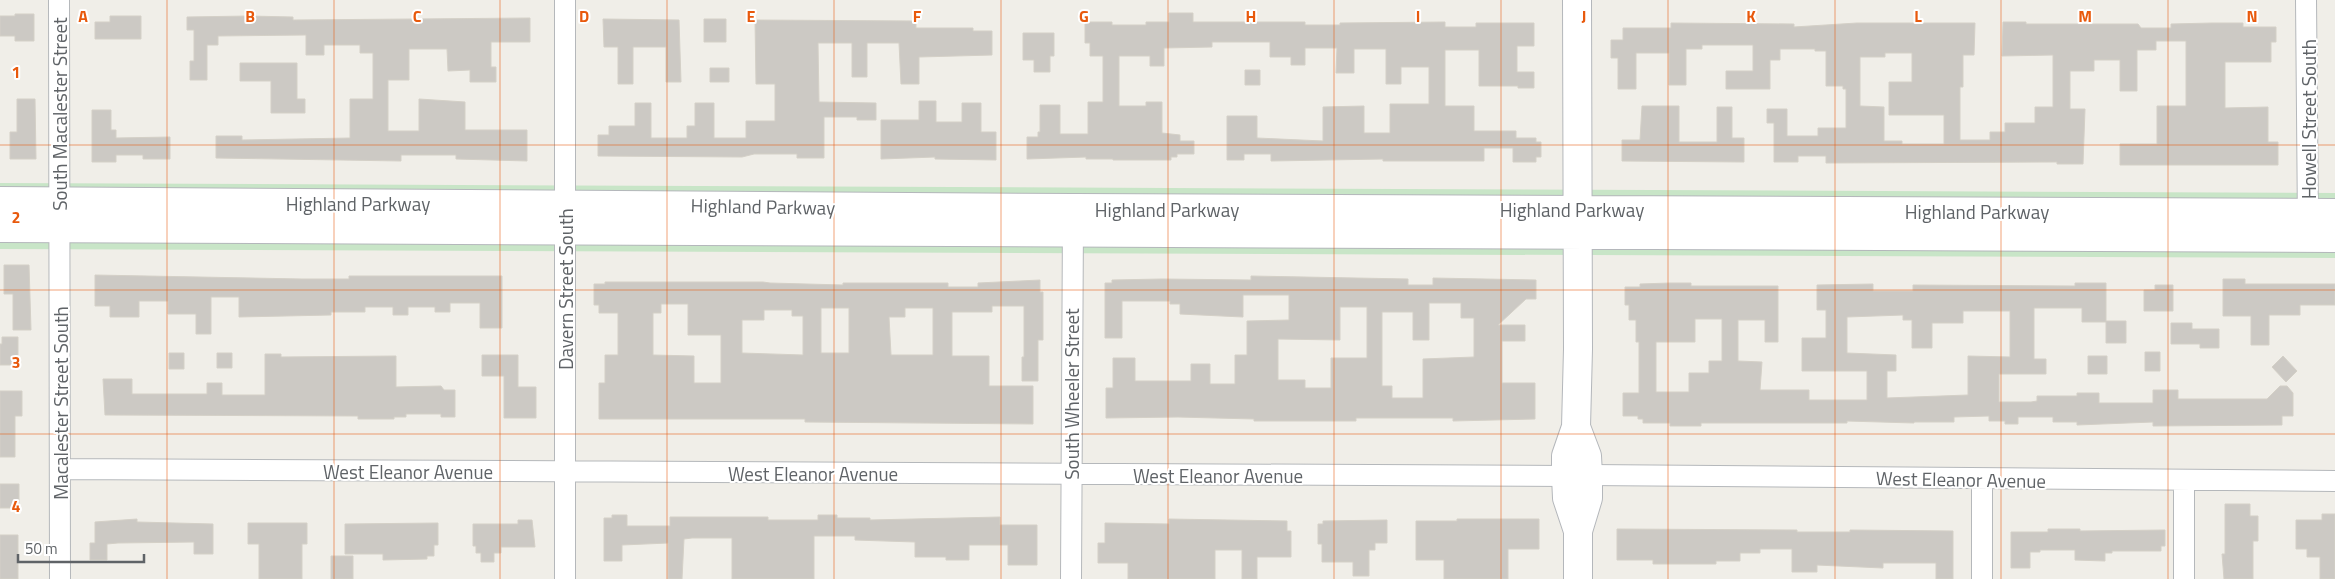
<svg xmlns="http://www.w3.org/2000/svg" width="2335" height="579" viewBox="0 0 2335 579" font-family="'Titillium Web',sans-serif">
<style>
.green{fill:#c8e5c7}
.building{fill:#ccc9c4;stroke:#d4d0c7;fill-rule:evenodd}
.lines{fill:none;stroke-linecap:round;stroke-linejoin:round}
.street-casing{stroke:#b5b8bb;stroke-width:22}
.secondary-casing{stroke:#b4b7bb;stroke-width:30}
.street{stroke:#fff;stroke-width:20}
.secondary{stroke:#fff;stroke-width:28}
.grid{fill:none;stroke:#e8590c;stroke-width:1;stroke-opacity:0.55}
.labels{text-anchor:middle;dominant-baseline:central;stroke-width:4;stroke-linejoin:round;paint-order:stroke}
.street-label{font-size:19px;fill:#5f6367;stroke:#fff}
.grid-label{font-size:16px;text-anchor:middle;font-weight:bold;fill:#e8590c;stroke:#fff;stroke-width:4;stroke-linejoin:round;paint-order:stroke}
</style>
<rect width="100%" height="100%" fill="#f0eee8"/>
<!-- green -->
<path class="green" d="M0,183L2335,193V258L0,249Z"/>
<!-- building -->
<path class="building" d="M1169,13H1193V22H1305V25H1340V23L1445,22V27H1476V23H1534V46H1517V72H1534V88H1518V86H1479V50H1445V106H1474V131H1516V138H1536V142H1541V157H1536V162H1513V148H1484V161H1383V159L1271,161V154H1244V160H1227V116H1257V138L1323,141V107L1364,106V133H1390V104H1429V67H1401V84H1386V49H1354V73H1336L1337,48H1305V65H1291V57H1270V42H1212V47L1164,48V66H1150V56H1119V106H1146V102H1162V133L1180,135V141H1194V154H1177V157H1171V160H1113V159H1086V157L1027,159V137H1038V132H1040V105H1060V134H1088V102H1103V56H1090V43H1085V22H1112V25H1146V22H1169Z
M15,14H34V41H15V36H0V16H15Z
M110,16H141V39H95V22H110Z
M249,16L293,17V20L530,18V42H491V67H496V82H470V70L448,71L447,49H409V80H388V131H419V99L465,102V130H527V161L456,159V155H401V161L216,158V136H242V140L350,138V99H373V53H360V45H324V55H306V35L218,36V45H207V80H190V61H194V30H187V17Z
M603,19L679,20L681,82H666V47H633V84H618V47H604Z
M704,19H726V42H704Z
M755,20L916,21V28H973V31H992V55L919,57V84H901L899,43H867V77H852V43H818L819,102L876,103V120H857V117H824V158H797V154H754L742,157L598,156V135H609V126H635V103H651V138H687V126H695V103H714V138H746V121H775V84H756Z
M2003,22H2026V24H2138L2141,28H2171V24L2212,23H2243V27H2276V42H2271V62H2225V108L2268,107V142H2278V165H2120V144H2157V106H2186V41H2156V50H2137V91H2120V60H2094V71H2070V109H2085L2083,164H2057V162L1826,163V156H1798V162H1774V123H1767V109H1787V136H1818V128H1846V89H1843V86H1826V51H1815V49H1780V60H1770V89H1726V71H1753V45H1702V49H1686V85H1669V53H1636V89H1618V58H1611V40H1623V28H1671V23L1794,24V27L1857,23H1975L1974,55H1963V87H1960V140H1990V132H2005V123H2035V107H2053V55L2002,56ZM1885,53H1912V82H1889V115H1944V144H1902V141H1884V107L1860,106V57H1885Z
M1023,33H1054V56H1050V72H1034V60H1023Z
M240,63H297V99H305V113H271V81H240Z
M710,68H729V82H710Z
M1245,70H1260V85H1245Z
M17,99H35L36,159H10V132H17Z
M919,101H936V122H962V103H981V132H996V160L935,159V157L881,159V120H919Z
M1642,106H1679V142H1717V107H1732V138H1744V162L1622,161V140H1640Z
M92,110H111V130H116V138L170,137V159H143V155H116V162H92Z
M4,265H29L31,330H13V294H4Z
M95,275L302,279H349V276H502V328H480V303H450V312H435V307H408V315H393V307H365V312H331V315L239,317V297H211V334H196V314H168V301H139V317H110V306H95Z
M1251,276L1408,279V285H1433V278L1536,280V299H1526L1498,325H1525V341H1502V383H1535V419L1453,421V418H1356V421H1254V419L1178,417L1106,418V388H1113V358H1135V381H1191V364H1210V384H1235V355H1247V321L1289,320V295H1243V317L1180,314V304H1170V301H1122V338H1105V283H1112V280L1162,279L1251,280ZM1429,303H1461V318H1474V357L1423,359V398H1392V386H1382V312H1413V340H1429ZM1340,307H1367V358H1331V388H1305V380H1278V339L1340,340Z
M2223,279H2245V284H2335V305H2300V315H2269V345H2251V316H2223Z
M1040,280V292H1043V340H1038V381H1022V357H1024V306H992V312H952V356H989V386H1033V424L805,422V419H599V383H605V355H618V313H599V305H594V284H605V282H763L770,283L843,285V283H948V287H978V283ZM661,304H688V335H721V383H694V356L653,355V313H661ZM821,308H849V353H821ZM905,308H933V355H891L889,317H905ZM764,310H792V316H803V355L742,353V320H764Z
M1670,283H1691V286H1778V342H1765V320H1738V361L1762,362L1760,390H1809V400H1867V371H1802V338H1826V310H1817V285L1873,284V291H1913V285L2075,286V283H2106V321H2126V343H2106V322H2082V308H2034V359H2046V374H1999V402H2031L2037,401V396H2077V393H2099V403H2153V390H2178V399H2267L2280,386H2287L2293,393V416H2282V425L2153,426V422L2077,425V422H2053V417H2018V424H2005V421H1989V416L1954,417V422H1914V423L1847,421V423H1701V426H1670V423H1643V419H1638V416H1623V393H1639V342H1636V320H1629V305H1625V287H1640V284ZM1963,311H2010V357L1968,356V395L1887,398V371H1896V355L1847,353V317L1903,315V320H1912V348H1932V323H1963ZM1695,319H1722V361H1709V373H1689V392H1656V342H1695Z
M2155,285H2173V311H2144V290H2155Z
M2171,323H2192V329H2219V348H2200V344H2171Z
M2,337H18V365H0V344H2Z
M2145,352H2160V371H2145Z
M169,353H184V369H169Z
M217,353H232V368H217Z
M265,354H281V357L396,356V387L441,386L444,390H455V417H441V414H406V417H394V419H358V416L105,415L103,379H132V394H207V383H222V395H265Z
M482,355H518V387H536V418H504V376H482Z
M2088,356H2107V374H2088Z
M2283,356L2297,371L2286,382L2272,367Z
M0,391H22V416H15V457H0Z
M0,484H19V508H0Z
M2225,504H2250V516H2258V541H2253V579H2224L2222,554H2225Z
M2322,514H2335V579H2320V557H2307V549H2296V520H2322Z
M612,515H627V526H670V517H768V520H818V515H837V518H870V520L1000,517V525H1037V565H1008V545H969V560H946V557H915V542L855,540V536H814V579H732V538H692L684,539L682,579H668V543L622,545V561H604V518H612Z
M137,519V522L213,524V554H194V542L118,543L107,544V560H90V543H95V522Z
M1169,519L1287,521V531H1291V557H1257V579H1242V550H1215V579H1128V563H1098V543H1105V523L1169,524Z
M1457,519H1539V549H1508V579H1444V560H1416V521H1457Z
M518,520H532L535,547H501V553H494V562H481V553H476V546H473V524H518Z
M1387,520V543H1375V550H1369V576H1353V562H1322V544H1318V524H1323V521Z
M248,523H307V544H302V579H259V544H248Z
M438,523V545H434V556H427V559L383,560V554H345V524Z
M1617,529L1797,530V532H1850V530L1953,531V579H1936V563H1883V568L1817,565V572H1792V549H1760V553H1740V561H1716V564H1653V560H1617Z
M2048,529H2080V531L2165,530V546H2161V551H2112V553H2105V561L2075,560V550H2040V552H2030V568H2011V532H2048Z
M0,535H18V579H0Z
M331,556H353V579H331Z"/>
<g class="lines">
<defs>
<path id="street" d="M59,0L60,579
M2306,0L2308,226
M61,469L1566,476
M1588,475L2335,481
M1982,479V579
M2184,481V579
M565,579V0
M1071,579L1073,219"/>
<path id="secondary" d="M1577,0L1578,349L1576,427L1566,456V476L1567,498L1578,531
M0,201L1073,208L2335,213
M0,228L2335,238
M1576,427L1587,456L1588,475V498L1578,531V579"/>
</defs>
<!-- street casing -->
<use href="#street" class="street-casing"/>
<!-- secondary casing -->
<use href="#secondary" class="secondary-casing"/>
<!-- street -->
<use href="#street" class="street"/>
<!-- secondary -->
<use href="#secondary" class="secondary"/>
</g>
<!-- grid -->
<path class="grid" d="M167,0V579M334,0V579M500,0V579M667,0V579M834,0V579M1001,0V579M1168,0V579M1334,0V579M1501,0V579M1668,0V579M1835,0V579M2001,0V579M2168,0V579M0,145H2335M0,290H2335M0,434H2335"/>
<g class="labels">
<!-- street labels -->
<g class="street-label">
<text transform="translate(59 114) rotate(-90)">South Macalester Street</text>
<text transform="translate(2308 119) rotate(-90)">Howell Street South</text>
<text x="358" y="203">Highland Parkway</text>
<text transform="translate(763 206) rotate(1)">Highland Parkway</text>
<text x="1167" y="209">Highland Parkway</text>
<text x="1572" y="209">Highland Parkway</text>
<text x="1977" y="211">Highland Parkway</text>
<text transform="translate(565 289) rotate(-90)">Davern Street South</text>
<text transform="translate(1071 394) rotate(-90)">South Wheeler Street</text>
<text transform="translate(60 403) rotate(-90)">Macalester Street South</text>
<text x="408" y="471">West Eleanor Avenue</text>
<text x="813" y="473">West Eleanor Avenue</text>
<text x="1218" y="475">West Eleanor Avenue</text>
<text transform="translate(1961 479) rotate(1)">West Eleanor Avenue</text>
</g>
</g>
<g class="grid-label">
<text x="83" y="22">A</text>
<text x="250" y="22">B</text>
<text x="417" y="22">C</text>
<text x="584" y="22">D</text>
<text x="751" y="22">E</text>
<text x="917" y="22">F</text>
<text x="1084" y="22">G</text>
<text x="1251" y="22">H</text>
<text x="1418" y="22">I</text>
<text x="1584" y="22">J</text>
<text x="1751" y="22">K</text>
<text x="1918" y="22">L</text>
<text x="2085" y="22">M</text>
<text x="2252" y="22">N</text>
<text x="16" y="78">1</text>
<text x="16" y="223">2</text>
<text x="16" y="368">3</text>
<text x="16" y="512">4</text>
</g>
<!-- scale -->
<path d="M18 554v8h126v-8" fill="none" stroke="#5f6367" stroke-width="2.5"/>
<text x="25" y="554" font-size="15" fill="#5f6367" stroke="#ffffff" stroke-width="4" paint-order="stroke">50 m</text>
</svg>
